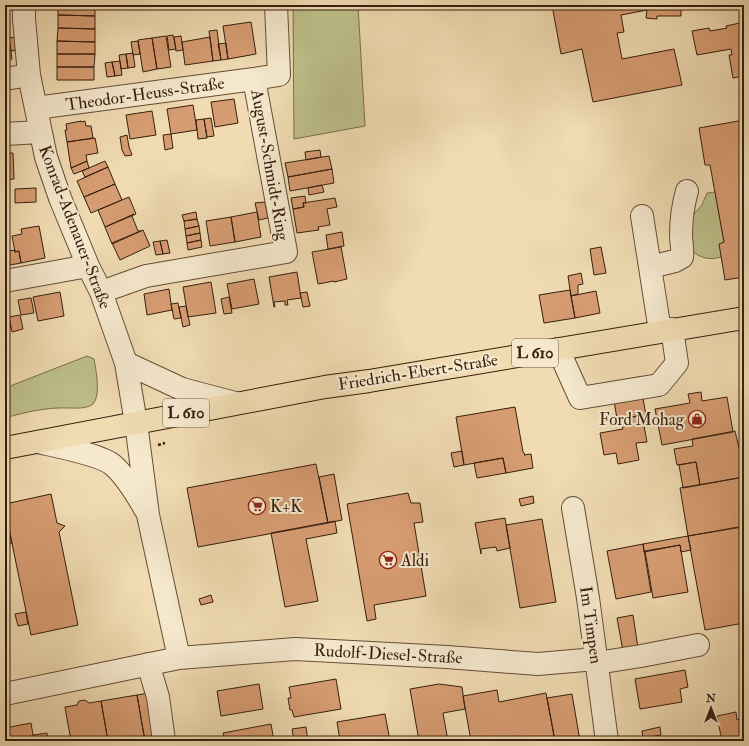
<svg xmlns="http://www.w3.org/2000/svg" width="749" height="746" viewBox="0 0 749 746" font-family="'IM FELL Double Pica',serif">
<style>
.green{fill:#bdbf89;stroke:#7a6e4c}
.building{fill:#d79d72;stroke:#361e0f}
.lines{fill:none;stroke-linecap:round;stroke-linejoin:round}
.minor-casing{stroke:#644d38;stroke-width:24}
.major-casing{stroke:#361e0f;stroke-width:24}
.path{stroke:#361e0f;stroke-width:2.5;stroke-dasharray:3 2;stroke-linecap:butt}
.minor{stroke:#f5e8cd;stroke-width:22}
.major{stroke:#f0dbb2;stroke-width:22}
.labels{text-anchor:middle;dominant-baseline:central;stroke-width:4;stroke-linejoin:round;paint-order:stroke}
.shield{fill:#f5e8cd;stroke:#6f5b48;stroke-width:1}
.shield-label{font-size:16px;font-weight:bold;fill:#361e0f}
.street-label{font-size:17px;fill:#361e0f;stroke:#f5e8cd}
.poi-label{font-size:17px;fill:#361e0f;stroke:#f5e8cd;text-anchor:start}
</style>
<rect width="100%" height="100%" fill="#f0dbb2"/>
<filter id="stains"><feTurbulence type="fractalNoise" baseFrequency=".005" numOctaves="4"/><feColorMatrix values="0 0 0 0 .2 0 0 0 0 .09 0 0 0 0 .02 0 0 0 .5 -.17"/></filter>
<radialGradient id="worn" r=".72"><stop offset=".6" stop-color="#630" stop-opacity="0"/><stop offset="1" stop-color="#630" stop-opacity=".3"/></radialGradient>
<!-- green -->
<path class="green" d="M293,5H358L365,126L294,139Z
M715,192L724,242L721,257C710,260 702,259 692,251V216L702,205L707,193Z
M87,356L94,359C96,370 101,396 93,404C87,409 76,408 69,408C48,407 25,412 5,418V388Z"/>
<!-- building -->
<path class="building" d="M58,5H95V16L58,15Z
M552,5H681V16H657V19L646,18L647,10L621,15L624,32L617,33L622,59L674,49L682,85L593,102L582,49L561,54Z
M58,15L95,16V29L58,28Z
M251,22L256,54L228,59L223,26Z
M744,22V76L733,78L729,55H732L731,49L697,55L692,31L709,28L710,31L727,28L726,26Z
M58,28L95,29V42L57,41Z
M217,30L221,60L213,61L209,31Z
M173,35L176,49L169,50L167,36Z
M166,36L171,67L157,69L152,38Z
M181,36L183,50L176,51L174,37Z
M15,37L18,50L11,51L9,38Z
M210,37L213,61L185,65L182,42Z
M152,38L157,69L143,72L138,40Z
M57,41L95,42V54H57Z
M138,41L140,54L133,55L131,42Z
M226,43L228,59L221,60L218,44Z
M10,45L12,59L5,60V46Z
M133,53L135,67L128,68L126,54Z
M57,54H95L94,67H57Z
M126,54L128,68L121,69L119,55Z
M120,61L122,75L115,76L112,62Z
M112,62L115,76L107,77L105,63Z
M57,67H94V80H57Z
M234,99L238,123L215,127L211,102Z
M193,105L197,130L171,134L167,109Z
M152,111L156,135L130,139L126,115Z
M211,118L214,136L207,137L204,119Z
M204,119L207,138L198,139L196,120Z
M744,120V161H742L744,170V277L725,280L719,244L724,242L710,165H705L699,128Z
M81,121V122L85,121L86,126H91L93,138L67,142L65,130H67L66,124Z
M171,134L173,148L165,150L163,135Z
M127,135L129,147L132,155L125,156L122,150L120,137Z
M95,138L98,153L86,155L87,161L71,168L67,142Z
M320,150L321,157L306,160L305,152Z
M5,153H13L14,179L6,180L5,184Z
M329,156L332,169L288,177L285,163Z
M87,161L89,168L74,174L71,168Z
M105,161L108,167L85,177L82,171Z
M108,167L115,184L84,197L77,181Z
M332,169L334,183L290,191L288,177Z
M115,184L122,200L91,213L84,197Z
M322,185L324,192L309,195L308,188Z
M36,188V202L15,203V189Z
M305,196L306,203H303L304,207L293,209L291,198Z
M129,197L136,214L105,227L98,210Z
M335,198L337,207L327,209L330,225L318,227L319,230L297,233L293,209L304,207L303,203Z
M265,202L268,218L259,220L255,203Z
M196,212L197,219L184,221L182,215Z
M257,212L261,237L235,242L231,217Z
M134,214L132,216L138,231H141L112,244L105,227Z
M231,217L235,242L210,246L206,221Z
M197,219L199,226L185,229L184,221Z
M39,226L45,258L21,263L19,251L15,252L12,236L22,234L21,229Z
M199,226L200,233L186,236L185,229Z
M143,230L150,246L120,260L112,243Z
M342,232L344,246L328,249L326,235Z
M200,233L201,240L187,243L186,236Z
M167,240L170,253L163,254L160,241Z
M201,240L202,247L188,250L187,243Z
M160,241L163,254L156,255L153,242Z
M341,247L347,279L334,282V281L318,284L312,252Z
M601,247L606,273L594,275L590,249Z
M15,250V252L19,251L21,263L10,265L8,251Z
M297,272L301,298L287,300L288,305H285V301L274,302L275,307H274L269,277Z
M581,273L583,284L578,285V294L571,296L568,276Z
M254,279L259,304L232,309L227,284Z
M211,282L216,313L188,317L183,287Z
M169,289L172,310L147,315L144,294Z
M570,290L575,318L544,323L539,295Z
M596,291L600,313L575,318L571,296Z
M60,292L64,316L38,321L33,297Z
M307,292L310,306L303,307L300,293Z
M229,297L232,313L224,314L221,299Z
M31,298L34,313L21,315L18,300Z
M178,303L181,318L174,319L171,304Z
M5,305H7L11,328L5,329Z
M186,306L190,325L183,327L179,307Z
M20,315L23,329L12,332L9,317Z
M639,377L646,415L617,419L611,382Z
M739,391H744V418Z
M701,392L702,401L727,397L733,432L662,445L655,409L690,403L688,394Z
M515,407L523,452L525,454L524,455L531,454L533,468L506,473L503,458L464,465L456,417Z
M642,415L647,442L636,443L639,460L618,464L616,453L604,455L600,433L623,429L621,419Z
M735,431L744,469V477L700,485L696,462L677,465L674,449L693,446L692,439Z
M462,451L464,465L454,467L451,453Z
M503,458L506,473L477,478L474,463Z
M696,462L700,485L683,488L679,465Z
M316,464L328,523L198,547L187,488Z
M334,474L342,520L328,523L319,477Z
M744,477V526L688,536L680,488Z
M408,493L411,503H420L423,522L414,523L426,596L374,605L376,619L367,621L347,504Z
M51,494L57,523L65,526L59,532L78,625L31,635L5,510V504Z
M533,496L534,503L521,506L519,499Z
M5,510L10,534L5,535Z
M505,518L510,548L497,551L496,547L481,549V554L475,523Z
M542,519L556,602L520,608L506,525Z
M335,521L337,533L306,539L318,601L285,607L271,533Z
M742,527L744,539V623L705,630L688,536Z
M10,534L12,543L5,544V535Z
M688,536L691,550L681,552L680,545L644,552L643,544Z
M643,544L651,592L616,599L607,551Z
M680,545L688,592L653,598L645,551Z
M211,595L213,602L201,605L199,599Z
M26,612L28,624L18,626L15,614Z
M633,615L638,648L623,651L617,618Z
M685,670L688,687L680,689L682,702L640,709L635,679Z
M336,679L341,709L294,717L292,710H290L288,698H291L289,687Z
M259,684L263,709L221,716L217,691Z
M439,684L462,687L465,709L443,713L448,741H419L410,689Z
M497,690L499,702L546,693L555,741H471L463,696Z
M149,693L157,741H145L137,695Z
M572,694L580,741H555L547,698Z
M137,695L145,741H108L101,701Z
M85,700L89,703L101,701L108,741H71L65,707L77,705L79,701Z
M736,712L737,720L744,718V736L722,741L717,716Z
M385,714L390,741H340L337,722Z
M31,723L34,741H5V728Z
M271,724L274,741H225L223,733Z
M306,727L308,741H294L292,729Z
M660,727L661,735L643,738L642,731Z
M47,733L48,741H34L33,735Z"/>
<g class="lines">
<defs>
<path id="minor" d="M24,5V19L29,75L46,157L60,198L88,266L101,292L126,363L136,423L148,515L179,658
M5,79L29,75
M36,108L254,79
M5,134L40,132
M642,216L660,331
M650,267L675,261L682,257C683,249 681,242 681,235C681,220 683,205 687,191
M5,281L88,266
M101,292L146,276L286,252L254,79L279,75L276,5
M558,349L580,398L659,385L677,363L672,329
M126,363L182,389L235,403
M38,442C55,446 103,455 114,466C126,477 137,495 145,509
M573,508L588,598L607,741
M597,663L641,656L698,645
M148,664L158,697L164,741
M5,694L179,658L295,649L447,657L538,664L596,659"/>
<path id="major" d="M5,448L325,387L369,381L744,318"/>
</defs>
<!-- minor casing -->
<use href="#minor" class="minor-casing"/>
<!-- major casing -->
<use href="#major" class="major-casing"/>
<!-- path -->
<path class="path" d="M158,445L165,443"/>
<!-- minor -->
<use href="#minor" class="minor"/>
<!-- major -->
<use href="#major" class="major"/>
</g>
<!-- icons -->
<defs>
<symbol id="shop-ring" viewBox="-11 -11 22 22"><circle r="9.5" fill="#f5e8cd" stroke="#8f2418" stroke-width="1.5"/><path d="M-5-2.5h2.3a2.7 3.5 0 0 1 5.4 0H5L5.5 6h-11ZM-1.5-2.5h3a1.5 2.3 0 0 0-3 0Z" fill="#8f2418"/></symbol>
<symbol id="supermarket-ring" viewBox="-11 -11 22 22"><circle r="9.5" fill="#f5e8cd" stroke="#8f2418" stroke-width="1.5"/><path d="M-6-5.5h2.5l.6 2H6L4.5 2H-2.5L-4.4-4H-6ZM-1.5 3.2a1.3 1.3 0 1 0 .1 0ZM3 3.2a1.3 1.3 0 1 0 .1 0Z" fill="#8f2418"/></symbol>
</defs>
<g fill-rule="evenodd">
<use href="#shop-ring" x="687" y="409" width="20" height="20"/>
<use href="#supermarket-ring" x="247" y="496" width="20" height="20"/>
<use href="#supermarket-ring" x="378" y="550" width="20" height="20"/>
</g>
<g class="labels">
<!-- shield labels -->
<g class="shield">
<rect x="512" y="339" width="46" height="28" rx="3"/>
<rect x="163" y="399" width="46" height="28" rx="3"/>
</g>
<g class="shield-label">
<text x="535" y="353">L 610</text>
<text x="186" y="413">L 610</text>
</g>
<!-- street labels -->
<g class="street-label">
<text transform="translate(145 94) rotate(-8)">Theodor-Heuss-Straße</text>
<text transform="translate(270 165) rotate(80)">August-Schmidt-Ring</text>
<text transform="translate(75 227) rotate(69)">Konrad-Adenauer-Straße</text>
<text transform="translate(418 372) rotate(-9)">Friedrich-Ebert-Straße</text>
<text transform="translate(591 625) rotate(82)">Im Timpen</text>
<text transform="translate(388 654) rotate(3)">Rudolf-Diesel-Straße</text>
</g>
<!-- poi labels -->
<g class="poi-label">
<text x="684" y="419" text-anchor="end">Ford Mohag</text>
<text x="270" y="506">K+K</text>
<text x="401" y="560">Aldi</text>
</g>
</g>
<!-- margin -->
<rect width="749" height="746" fill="none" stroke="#f0dbb2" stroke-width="20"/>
<rect x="6" y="6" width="737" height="734" fill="none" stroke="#361e0f" stroke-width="2"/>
<rect x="10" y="10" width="729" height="726" fill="none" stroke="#361e0f"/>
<!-- north arrow -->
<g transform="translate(711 708)" stroke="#f5e8cd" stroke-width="3" paint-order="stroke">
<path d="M0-3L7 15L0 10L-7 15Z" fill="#361e0f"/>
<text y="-6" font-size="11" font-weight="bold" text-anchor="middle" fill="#361e0f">N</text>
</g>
<rect width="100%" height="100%" filter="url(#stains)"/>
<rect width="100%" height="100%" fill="url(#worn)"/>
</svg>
